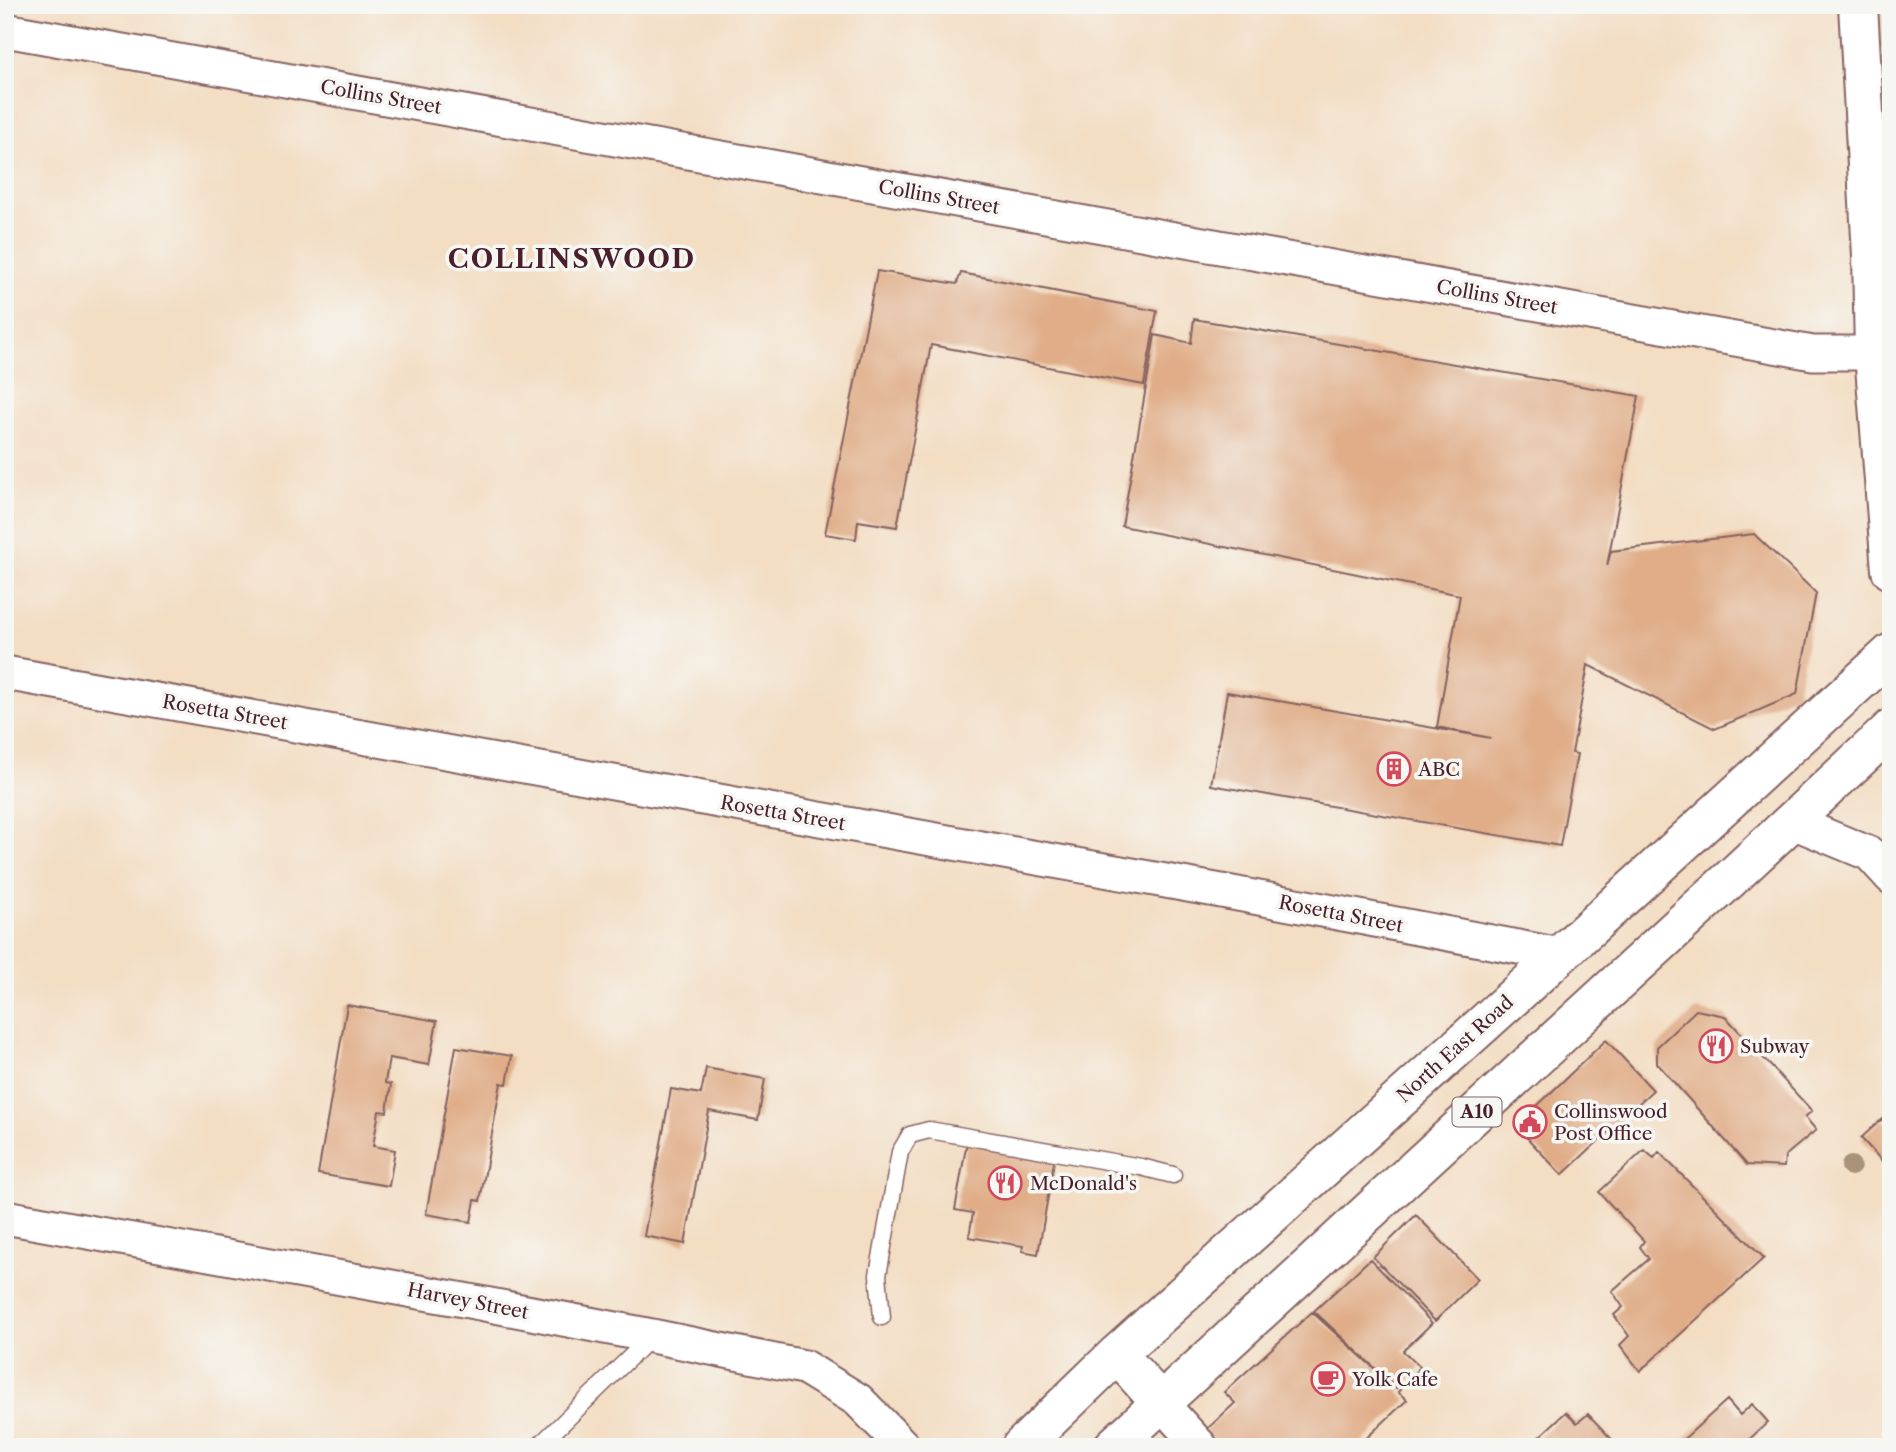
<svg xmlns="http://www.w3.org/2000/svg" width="1896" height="1452" viewBox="0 0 1896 1452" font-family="'Libre Caslon Text',serif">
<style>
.building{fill:#e0ad88}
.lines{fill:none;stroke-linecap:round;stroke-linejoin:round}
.service-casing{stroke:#856260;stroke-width:19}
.minor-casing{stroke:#856260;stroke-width:37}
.tertiary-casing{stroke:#856260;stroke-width:42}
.trunk-casing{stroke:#856260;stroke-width:42}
.service{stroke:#fff;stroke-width:16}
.minor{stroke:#fff;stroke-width:33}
.tertiary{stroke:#fff;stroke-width:38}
.trunk{stroke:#fff;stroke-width:38}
.tree{fill:#a9917a}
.labels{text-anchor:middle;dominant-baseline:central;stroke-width:7;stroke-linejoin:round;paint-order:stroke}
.shield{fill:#f6f6f2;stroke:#7e6067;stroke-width:2}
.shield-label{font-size:18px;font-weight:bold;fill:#4a1f2b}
.street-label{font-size:19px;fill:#4a1f2b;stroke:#f6f6f2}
.poi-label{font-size:19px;fill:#4a1f2b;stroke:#f6f6f2;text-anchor:start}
.district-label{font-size:26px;font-weight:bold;letter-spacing:2px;fill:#4a1f2b;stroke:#f6f6f2}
</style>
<rect width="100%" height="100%" fill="#f6f6f2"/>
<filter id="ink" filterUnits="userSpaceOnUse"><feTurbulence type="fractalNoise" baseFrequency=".0143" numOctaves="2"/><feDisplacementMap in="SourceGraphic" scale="14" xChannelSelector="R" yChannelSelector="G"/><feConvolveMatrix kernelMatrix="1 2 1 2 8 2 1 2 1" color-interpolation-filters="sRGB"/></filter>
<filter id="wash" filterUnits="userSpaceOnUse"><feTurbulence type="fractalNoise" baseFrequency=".00686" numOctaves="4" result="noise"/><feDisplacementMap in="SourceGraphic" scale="28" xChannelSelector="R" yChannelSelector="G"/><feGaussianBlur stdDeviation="1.57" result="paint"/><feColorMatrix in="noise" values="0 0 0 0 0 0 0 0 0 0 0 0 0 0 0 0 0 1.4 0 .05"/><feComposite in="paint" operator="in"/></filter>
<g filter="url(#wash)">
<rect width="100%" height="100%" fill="#f3ddc3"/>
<g id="blocks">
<!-- building -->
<path class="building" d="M877,271L957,284L961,273L1157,311L1144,385L931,345L897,527L858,521L856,539L825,534Z
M1194,319L1639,396L1607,566L1611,551L1754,534L1816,593L1797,694L1715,729L1588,665L1572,753L1577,754L1560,846L1211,785L1227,692L1491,738L1437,727L1460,595L1122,526L1155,335L1191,343Z
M347,1005L437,1021L429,1065L389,1058L385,1083L391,1084L387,1112L379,1111L373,1146L395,1150L389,1186L318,1174Z
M1696,1010L1725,1016L1812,1111L1805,1117L1816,1130L1785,1156L1784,1167L1747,1165L1657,1063V1047Z
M1606,1040L1653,1090L1562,1175L1516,1126Z
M456,1047L512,1056L507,1084L501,1083L480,1201L475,1200L471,1222L426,1214Z
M706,1068L765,1079L758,1120L709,1111L685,1244L644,1236L671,1089L701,1094Z
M1882,1119L1891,1128V1171L1861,1138Z
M967,1141L1055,1156L1038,1254L1022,1251L1023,1246L969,1237L973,1213L955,1210Z
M1644,1150L1654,1158L1659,1152L1764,1258L1640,1371L1620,1345L1629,1336L1614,1315L1623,1307L1612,1291L1649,1259L1640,1247L1644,1241L1599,1192Z
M1416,1215L1478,1279L1435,1321L1373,1257Z
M1370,1259L1432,1323L1403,1351L1420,1367L1398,1392L1407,1400L1359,1445L1360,1447H1220L1205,1431L1235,1403L1224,1392L1312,1312L1397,1389L1314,1311Z
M1727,1400L1740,1415L1752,1404L1768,1422L1741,1447H1675Z
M1566,1412L1577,1423L1588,1414L1619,1447H1548L1539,1437Z"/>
</g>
</g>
<g filter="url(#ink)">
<use href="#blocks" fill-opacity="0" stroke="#856260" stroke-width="2"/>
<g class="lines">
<defs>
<path id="service" d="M882,1317L878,1275L900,1152L910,1135L929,1130L1141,1167L1173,1175
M538,1447L652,1336"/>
<path id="minor" d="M5,30L1813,353H1874
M5,673L1227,892L1560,955
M1793,822L1870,854L1891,877
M5,1217L469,1301L652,1336L804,1367L858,1400L904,1447
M1161,1403L1201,1447"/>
<path id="tertiary" d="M1858,5L1872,256L1874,353L1891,570"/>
<path id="trunk" d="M1882,452L1891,464
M1117,1354L1161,1403
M1021,1447L1117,1354L1560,955L1891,653
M1113,1447L1729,880L1891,729"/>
</defs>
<!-- service casing -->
<use href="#service" class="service-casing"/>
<!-- minor casing -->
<use href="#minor" class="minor-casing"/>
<!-- tertiary casing -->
<use href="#tertiary" class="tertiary-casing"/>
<!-- trunk casing -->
<use href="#trunk" class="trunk-casing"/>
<!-- service -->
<use href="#service" class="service"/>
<!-- minor -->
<use href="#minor" class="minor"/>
<!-- tertiary -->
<use href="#tertiary" class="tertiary"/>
<!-- trunk -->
<use href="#trunk" class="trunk"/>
</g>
<!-- trees -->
<circle class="tree" cx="1851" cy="1166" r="10"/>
</g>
<!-- icons -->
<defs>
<symbol id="building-ring" viewBox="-11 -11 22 22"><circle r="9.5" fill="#f6f6f2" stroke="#d1495b" stroke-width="1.5"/><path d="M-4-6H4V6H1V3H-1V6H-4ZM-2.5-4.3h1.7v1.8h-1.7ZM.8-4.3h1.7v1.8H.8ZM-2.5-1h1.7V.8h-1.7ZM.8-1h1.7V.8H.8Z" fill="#d1495b"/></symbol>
<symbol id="restaurant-ring" viewBox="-11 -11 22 22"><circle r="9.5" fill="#f6f6f2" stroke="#d1495b" stroke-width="1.5"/><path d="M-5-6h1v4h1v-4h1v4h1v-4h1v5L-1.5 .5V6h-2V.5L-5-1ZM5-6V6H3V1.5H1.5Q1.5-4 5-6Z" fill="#d1495b"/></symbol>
<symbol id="civic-ring" viewBox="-11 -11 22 22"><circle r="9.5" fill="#f6f6f2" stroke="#d1495b" stroke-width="1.5"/><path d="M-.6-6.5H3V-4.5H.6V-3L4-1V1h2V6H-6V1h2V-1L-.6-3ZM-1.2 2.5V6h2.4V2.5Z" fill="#d1495b"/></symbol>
<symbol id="cafe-ring" viewBox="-11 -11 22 22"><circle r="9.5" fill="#f6f6f2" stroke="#d1495b" stroke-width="1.5"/><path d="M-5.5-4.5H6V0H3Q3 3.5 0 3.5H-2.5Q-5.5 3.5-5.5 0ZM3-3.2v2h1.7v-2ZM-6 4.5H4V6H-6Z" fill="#d1495b"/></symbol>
</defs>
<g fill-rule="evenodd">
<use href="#building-ring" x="1375" y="750" width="38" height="38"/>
<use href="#restaurant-ring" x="1697" y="1027" width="38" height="38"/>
<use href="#civic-ring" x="1511" y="1103" width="38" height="38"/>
<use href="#restaurant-ring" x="986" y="1164" width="38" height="38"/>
<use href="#cafe-ring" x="1309" y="1360" width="38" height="38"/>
</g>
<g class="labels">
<!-- shield labels -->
<rect class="shield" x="1452.5" y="1097.5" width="49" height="29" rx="5"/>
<g class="shield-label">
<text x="1477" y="1112">A10</text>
</g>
<!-- street labels -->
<g class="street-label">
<text transform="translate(381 97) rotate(10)">Collins Street</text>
<text transform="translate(939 197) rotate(10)">Collins Street</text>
<text transform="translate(1497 297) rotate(10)">Collins Street</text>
<text transform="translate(225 712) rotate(10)">Rosetta Street</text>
<text transform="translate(783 813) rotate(10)">Rosetta Street</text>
<text transform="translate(1341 914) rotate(11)">Rosetta Street</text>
<text transform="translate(1455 1049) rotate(-42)">North East Road</text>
<text transform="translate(468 1301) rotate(11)">Harvey Street</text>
</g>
<!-- poi labels -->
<g class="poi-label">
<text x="1418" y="769">ABC</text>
<text x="1740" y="1046">Subway</text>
<text x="1554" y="1111">Collinswood<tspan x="1554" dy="22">Post Office</tspan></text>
<text x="1030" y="1183">McDonald's</text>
<text x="1352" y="1379">Yolk Cafe</text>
</g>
<!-- district labels -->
<g class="district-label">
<text x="572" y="259">COLLINSWOOD</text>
</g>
</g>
<!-- margin -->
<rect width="1896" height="1452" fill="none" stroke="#f6f6f2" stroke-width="28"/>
</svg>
